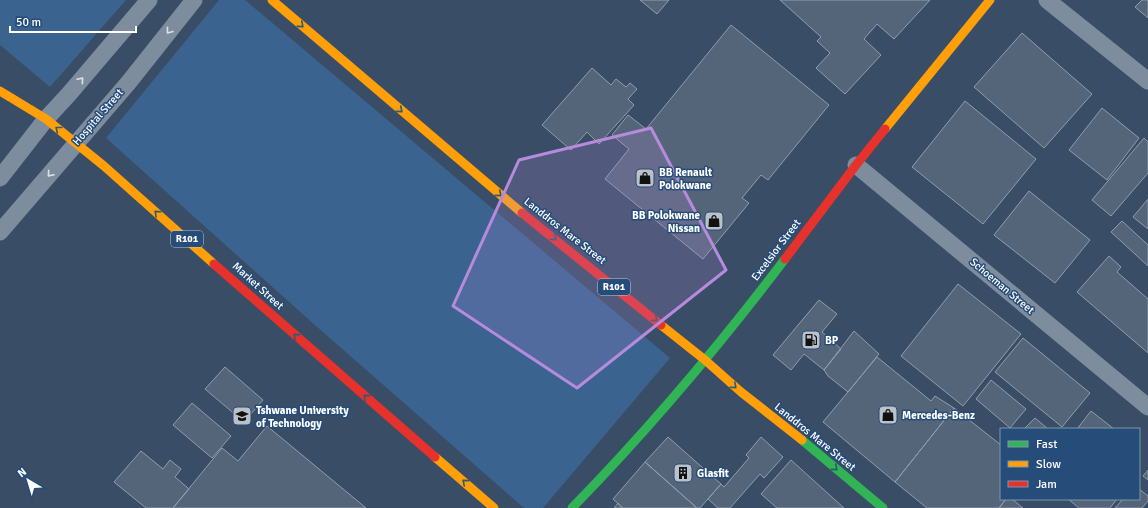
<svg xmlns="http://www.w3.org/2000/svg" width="1148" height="508" viewBox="0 0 1148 508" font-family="Signika,sans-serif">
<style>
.green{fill:#3a6390}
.building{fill:#546579;stroke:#919dac}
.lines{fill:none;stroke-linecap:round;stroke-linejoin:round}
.street{stroke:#7d8d9d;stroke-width:17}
.fast{stroke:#30b455;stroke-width:9}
.slow{stroke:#ff9f0a;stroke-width:9}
.jam{stroke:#e5322d;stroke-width:9}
.oneway{stroke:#285c74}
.oneway2{stroke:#dee2e6}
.marked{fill:#b68bdc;fill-opacity:0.2;stroke:#b68bdc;stroke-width:3;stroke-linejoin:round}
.labels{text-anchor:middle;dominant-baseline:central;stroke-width:3;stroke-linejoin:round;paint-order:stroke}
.shield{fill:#264c79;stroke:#bec9d7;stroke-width:1}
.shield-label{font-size:10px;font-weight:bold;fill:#fff}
.street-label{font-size:11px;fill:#fff;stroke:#264c79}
.poi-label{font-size:11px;font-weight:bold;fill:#fff;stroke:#264c79;text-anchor:start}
</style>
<rect width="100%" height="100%" fill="#394d66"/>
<!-- green -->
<path class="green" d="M0,0H126L50,87L0,45Z
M219,0H245L670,358L543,508H524L316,326L106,138Z"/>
<!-- building -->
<path class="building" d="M640,0H669L657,14Z
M780,0H930L894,39L877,24L864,39L881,55L845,94L816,68L830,53L817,41L821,37Z
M1142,0H1148V18L1135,7Z
M731,25L829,105L768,180L761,175L742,198L749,203L703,259L605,179L629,149L612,135L628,115L646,129Z
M1022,33L1092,94L1044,148L974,87Z
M592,68L611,85L616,79L626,87L630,83L637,89L628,99L634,105L599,144L587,132L571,150L542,125Z
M965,101L1036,159L983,224L912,167Z
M1102,108L1139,138L1107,180L1069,150Z
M1144,138L1148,142V173L1111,216L1092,200Z
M1029,191L1090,240L1055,283L994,235Z
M1148,199V229L1133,217Z
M1122,221L1148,245V266L1111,232Z
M1109,256L1121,267L1117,272L1148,299V353L1077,292Z
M958,284L1021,334L963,406L901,356Z
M819,300L837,314L822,332L841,349L824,370L804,354L791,370L773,355Z
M854,331L879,354L848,392L828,376L824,370Z
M1023,338L1090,393L1062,427L995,372Z
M877,357L931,401L935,396L954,408L895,482L823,422Z
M225,367L263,400L244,422L205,389Z
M991,380L1026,409L1010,428L976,399Z
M192,403L231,436L212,458L173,425Z
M954,408L1001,445V499H1006L999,508H927L895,482Z
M1091,411L1114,429H1077Z
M1035,418L1048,429H1024Z
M267,426L366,508H173L222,448L238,461Z
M668,437L721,484L700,508H697L645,462Z
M761,437L783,457L764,478L760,474L730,508H718L708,499L721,484L724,487L749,458L746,455Z
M141,451L163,469L170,460L181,469L175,477L189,489L173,508H146L114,482Z
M791,460L844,508H777L761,494Z
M645,462L697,508H623L613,499Z
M1148,470V480L1143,476Z
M1139,489L1148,496V501L1142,508H1115L1123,499H1139Z
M1006,499H1012L1023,508H999Z
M1068,499H1117L1110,508H1079Z
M618,503L623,508H614Z"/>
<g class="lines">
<!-- street -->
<path class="street" d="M1047,0L1148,81
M856,165L1148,407
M0,178L46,119L69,94L149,0
M0,232L129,82L194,0"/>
<!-- fast -->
<path class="fast" d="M802,440L883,508
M572,508C648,430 719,346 785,259"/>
<!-- slow -->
<path class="slow" d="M272,0L522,213
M0,91L46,119L104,166L214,264
M885,129L990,0
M661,325L705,360L741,392L802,440
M435,457L494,508"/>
<!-- jam -->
<path class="jam" d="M522,213L661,325
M785,259L856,165L885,129
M214,264L435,457"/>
</g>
<!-- one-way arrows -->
<defs><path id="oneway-chevron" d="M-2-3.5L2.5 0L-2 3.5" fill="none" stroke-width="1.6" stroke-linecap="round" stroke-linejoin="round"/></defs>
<g class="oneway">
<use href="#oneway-chevron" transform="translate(301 25) rotate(40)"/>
<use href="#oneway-chevron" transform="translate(400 110) rotate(40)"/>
<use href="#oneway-chevron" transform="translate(58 129) rotate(-141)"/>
<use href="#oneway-chevron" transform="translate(499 194) rotate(40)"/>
<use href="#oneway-chevron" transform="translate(157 213) rotate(-138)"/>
<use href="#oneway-chevron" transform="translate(554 238) rotate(39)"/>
<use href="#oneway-chevron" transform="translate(655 319) rotate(39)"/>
<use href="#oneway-chevron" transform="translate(296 336) rotate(-138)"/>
<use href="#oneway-chevron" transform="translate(734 386) rotate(42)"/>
<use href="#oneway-chevron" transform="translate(366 397) rotate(-139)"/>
<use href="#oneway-chevron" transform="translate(835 468) rotate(40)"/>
<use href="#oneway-chevron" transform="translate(465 482) rotate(-139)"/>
</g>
<g class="oneway2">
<use href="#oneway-chevron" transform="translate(169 31) rotate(128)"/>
<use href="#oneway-chevron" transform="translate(81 80) rotate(-49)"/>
<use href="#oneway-chevron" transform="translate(50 174) rotate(131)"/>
</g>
<!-- marked area -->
<path class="marked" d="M651,128L726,270L577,388L453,306L519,160Z"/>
<!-- icons -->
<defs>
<symbol id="shop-square" viewBox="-11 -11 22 22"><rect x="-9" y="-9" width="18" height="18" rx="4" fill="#bac1c9" stroke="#264c79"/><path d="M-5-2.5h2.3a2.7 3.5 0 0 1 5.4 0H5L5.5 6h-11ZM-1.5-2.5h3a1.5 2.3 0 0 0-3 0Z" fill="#111"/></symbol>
<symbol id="fuel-square" viewBox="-11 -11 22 22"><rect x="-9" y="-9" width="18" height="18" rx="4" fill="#bac1c9" stroke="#264c79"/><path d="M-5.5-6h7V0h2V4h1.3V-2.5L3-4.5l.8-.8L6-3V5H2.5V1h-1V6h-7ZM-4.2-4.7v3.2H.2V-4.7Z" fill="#111"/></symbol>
<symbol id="university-square" viewBox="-11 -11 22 22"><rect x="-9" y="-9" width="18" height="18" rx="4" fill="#bac1c9" stroke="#264c79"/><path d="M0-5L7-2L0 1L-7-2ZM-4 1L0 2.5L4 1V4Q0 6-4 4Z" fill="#111"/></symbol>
<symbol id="building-square" viewBox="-11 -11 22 22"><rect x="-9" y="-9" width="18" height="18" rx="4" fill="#bac1c9" stroke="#264c79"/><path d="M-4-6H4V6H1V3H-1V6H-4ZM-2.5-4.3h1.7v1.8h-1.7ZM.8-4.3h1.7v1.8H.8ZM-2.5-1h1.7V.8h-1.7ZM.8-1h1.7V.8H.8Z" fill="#111"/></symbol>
</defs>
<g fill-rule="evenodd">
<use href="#shop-square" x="634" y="167" width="22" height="22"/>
<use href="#shop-square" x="703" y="210" width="22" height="22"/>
<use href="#fuel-square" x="800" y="329" width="22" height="22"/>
<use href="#shop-square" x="877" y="404" width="22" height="22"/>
<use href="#university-square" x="231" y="405" width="22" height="22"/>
<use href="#building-square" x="672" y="462" width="22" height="22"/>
</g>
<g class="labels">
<!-- shield labels -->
<g class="shield">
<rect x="171" y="231" width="32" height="16" rx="3"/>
<rect x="598" y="279" width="32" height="16" rx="3"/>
</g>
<g class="shield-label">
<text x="187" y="239">R101</text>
<text x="614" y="287">R101</text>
</g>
<!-- street labels -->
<g class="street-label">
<text transform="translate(98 117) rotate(-49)">Hospital Street</text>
<text transform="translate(565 231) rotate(38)">Landdros Mare Street</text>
<text transform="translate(776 250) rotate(-53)">Excelsior Street</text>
<text transform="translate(258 286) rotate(42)">Market Street</text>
<text transform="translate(1002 286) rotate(40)">Schoeman Street</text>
<text transform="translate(815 437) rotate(39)">Landdros Mare Street</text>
</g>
<!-- poi labels -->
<g class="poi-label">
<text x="659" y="172">BB Renault<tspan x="659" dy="13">Polokwane</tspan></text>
<text x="700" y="215" text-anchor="end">BB Polokwane<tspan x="700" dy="13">Nissan</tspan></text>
<text x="825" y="340">BP</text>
<text x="256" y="410">Tshwane University<tspan x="256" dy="13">of Technology</tspan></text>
<text x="902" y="415">Mercedes-Benz</text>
<text x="697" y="473">Glasfit</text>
</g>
</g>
<!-- legend -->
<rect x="1000" y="428" width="140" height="72" fill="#264c79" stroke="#7d94af"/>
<rect x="1008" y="441" width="20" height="6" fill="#30b455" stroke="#7d94af"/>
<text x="1036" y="448" font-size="12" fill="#ffffff">Fast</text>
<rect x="1008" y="461" width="20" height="6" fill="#ff9f0a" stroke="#7d94af"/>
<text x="1036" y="468" font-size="12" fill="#ffffff">Slow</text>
<rect x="1008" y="481" width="20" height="6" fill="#e5322d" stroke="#7d94af"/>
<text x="1036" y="488" font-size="12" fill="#ffffff">Jam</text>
<!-- north arrow -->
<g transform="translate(28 480) rotate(322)" stroke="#264c79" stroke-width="3" paint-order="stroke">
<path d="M0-3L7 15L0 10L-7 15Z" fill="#ffffff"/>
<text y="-6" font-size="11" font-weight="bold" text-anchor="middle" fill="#ffffff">N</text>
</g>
<!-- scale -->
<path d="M10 26v6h126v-6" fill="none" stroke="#ffffff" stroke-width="2"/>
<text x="16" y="26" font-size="12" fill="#ffffff" stroke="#264c79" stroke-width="3" paint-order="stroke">50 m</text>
</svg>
